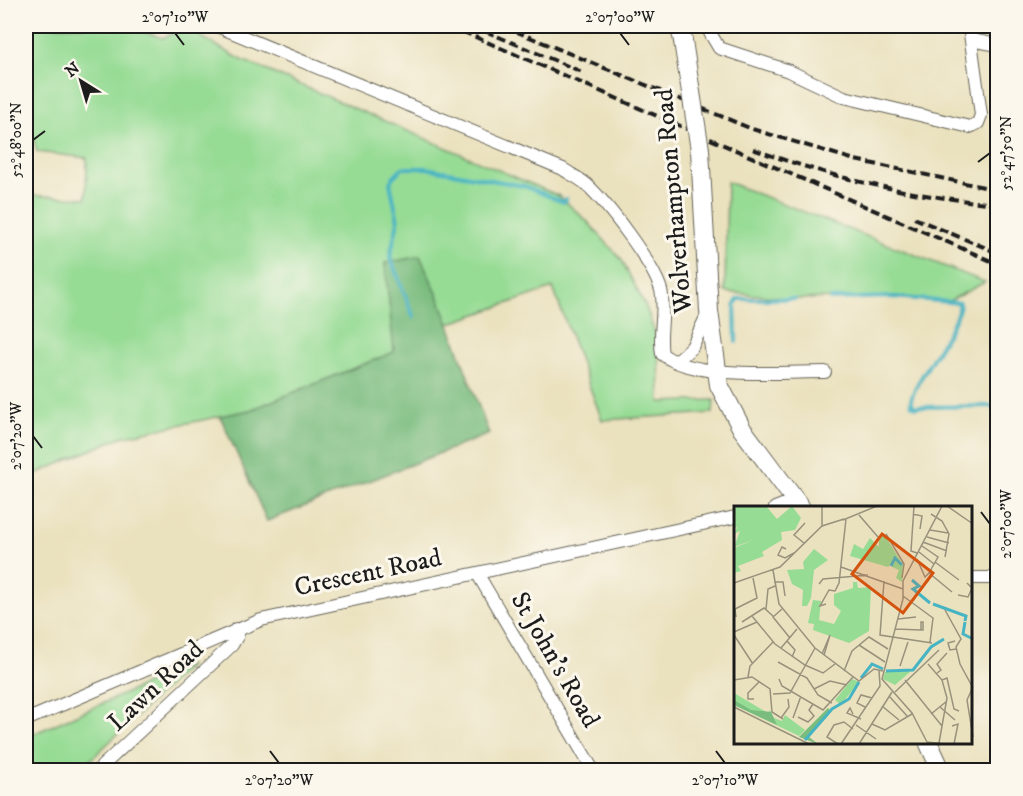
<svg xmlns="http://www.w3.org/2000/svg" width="1023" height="796" viewBox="0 0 1023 796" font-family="'IM FELL DW Pica',serif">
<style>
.green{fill:#97dc95;stroke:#5a7c58;stroke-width:1.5}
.forest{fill:#79bc7e;stroke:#4a6c4d;stroke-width:1.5}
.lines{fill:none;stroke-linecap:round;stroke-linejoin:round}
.stream{stroke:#47b4c3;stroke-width:4}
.minor-casing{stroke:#646155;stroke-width:14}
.highway-casing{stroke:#646155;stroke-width:20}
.minor{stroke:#fff;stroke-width:12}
.highway{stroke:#fff;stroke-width:18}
.rail{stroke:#1c1c1c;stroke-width:4;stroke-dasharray:9 4.5;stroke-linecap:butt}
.highway-bridge-casing{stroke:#646155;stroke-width:20;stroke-linecap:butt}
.highway-bridge{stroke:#fff;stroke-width:18}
.ticks{fill:none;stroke:#1c1c1c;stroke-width:2}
.labels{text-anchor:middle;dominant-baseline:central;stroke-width:6;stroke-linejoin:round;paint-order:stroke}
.street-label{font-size:26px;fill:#1c1c1c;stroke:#fbf7ec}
.inset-river{fill:none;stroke:#47b4c3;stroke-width:3}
.inset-road{fill:none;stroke:#98927d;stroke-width:1.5}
.view{fill:#d4530e;fill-opacity:0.15;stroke:#d4530e;stroke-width:3}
.inset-edge{fill:none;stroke:#1c1c1c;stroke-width:3}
.neatline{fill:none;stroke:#1c1c1c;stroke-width:2}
.ticks-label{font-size:15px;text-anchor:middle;fill:#1c1c1c}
</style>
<rect width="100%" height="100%" fill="#fbf7ec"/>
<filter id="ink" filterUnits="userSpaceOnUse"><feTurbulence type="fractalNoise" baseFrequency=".0167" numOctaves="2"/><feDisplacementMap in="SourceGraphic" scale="12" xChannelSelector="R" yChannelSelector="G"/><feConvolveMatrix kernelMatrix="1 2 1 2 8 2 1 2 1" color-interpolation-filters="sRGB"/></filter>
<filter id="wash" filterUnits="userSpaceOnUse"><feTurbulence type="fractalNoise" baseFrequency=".008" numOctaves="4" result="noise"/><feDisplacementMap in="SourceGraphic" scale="24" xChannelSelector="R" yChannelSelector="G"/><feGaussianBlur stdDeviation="1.35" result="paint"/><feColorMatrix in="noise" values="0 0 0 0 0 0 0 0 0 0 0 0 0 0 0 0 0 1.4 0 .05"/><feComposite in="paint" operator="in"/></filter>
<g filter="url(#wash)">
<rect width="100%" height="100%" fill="#eae1be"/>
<!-- green -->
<path class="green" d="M26,26H128L162,38L186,28L240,59L559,196L587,221L621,259L646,307L659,345L660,402L714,400L713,413L602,420L553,288L448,324L440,300L385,263L395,352L250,410L121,437L26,478V195L86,198L87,158L37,152L26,112Z
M727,182L985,282L947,302L893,297L795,299L725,292Z
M190,665L80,770H26V737Z"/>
<!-- forest -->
<path class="forest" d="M420,256L440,300L489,434L267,521L220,416L250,410L394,352L385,263Z"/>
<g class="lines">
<!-- stream -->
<path class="stream" d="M830,299L893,297L960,303C957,330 907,390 911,404L916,407L998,406
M414,318L390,257L398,221L390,183L393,177L402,168H426L524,186L563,202L566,199
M736,342L735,305L738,299H795"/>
</g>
</g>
<g filter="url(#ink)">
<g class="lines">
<defs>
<path id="minor" d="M217,26L563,169C570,174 579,178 586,184C607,203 653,263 661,290C666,311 658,333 662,354C695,380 782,372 825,372
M706,26L719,48L789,71L844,97L970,127L978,123L981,115L969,26
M971,40L998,45
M677,361L692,347L708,313
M775,508L795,500
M477,573L593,770
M970,578H998
M26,720L261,620L735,517
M98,770L232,645L238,635L236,629"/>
<path id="highway" d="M680,26L683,41
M700,150L709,311L719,385L742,429L801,508
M929,744L941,770"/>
</defs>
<!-- minor casing -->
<use href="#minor" class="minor-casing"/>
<!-- highway casing -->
<use href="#highway" class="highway-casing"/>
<!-- minor -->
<use href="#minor" class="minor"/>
<!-- highway -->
<use href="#highway" class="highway"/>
<!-- rail -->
<path class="rail" d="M450,26L998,264
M473,26L582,72
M503,26L752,129L855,160L998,190
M753,149C832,178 913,197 998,204
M914,218L998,253"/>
<defs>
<path id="highway-bridge" d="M683,41L700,150"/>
</defs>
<!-- highway-bridge casing -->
<use href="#highway-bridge" class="highway-bridge-casing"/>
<!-- highway-bridge -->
<use href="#highway-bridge" class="highway-bridge"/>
</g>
</g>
<!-- ticks -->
<path class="ticks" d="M175,33L184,45M620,33L629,45M33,140L45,131M978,162L990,153M33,436L42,448M981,512L990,524M270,751L279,763M716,751L725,763"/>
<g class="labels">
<!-- street labels -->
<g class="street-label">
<text transform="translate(674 201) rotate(-95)">Wolverhampton Road</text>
<text transform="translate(368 573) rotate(-12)">Crescent Road</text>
<text transform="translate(555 660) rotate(60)">St John's Road</text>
<text transform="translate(156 686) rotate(-43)">Lawn Road</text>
</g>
</g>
<!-- overview -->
<g transform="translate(734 506)">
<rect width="238" height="238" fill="#eae1be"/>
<path d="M0,0H32L43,13L58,0L67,12L61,24L47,26L48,34L28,46L30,50L4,60L7,65L0,67V42L19,34L0,41L6,25L0,28L3,21L0,22ZM150,28L169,59L168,76L162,72L165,64L158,61L159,57L154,61L116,50L120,38L129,43L136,32L145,41V32ZM80,43L94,54L80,64L77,92L73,100H68L69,84L58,78L53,64L70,63L69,56ZM119,76H123L124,82L137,81L135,125L115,137L79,124L80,118L74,117L79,94L87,95L85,114L100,118L107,105L100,99V88L119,82ZM174,163L176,166L161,179L149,173L151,166ZM118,173L125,176L107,199L101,194ZM0,187L34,207L36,204L40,212L48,215L51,209L71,224L65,230L0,199Z" fill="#97dc95"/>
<path d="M0,194L17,204L37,206L43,219L0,199ZM94,202L97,206L75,231L84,238L65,231Z" fill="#79bc7e"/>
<path class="inset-river" d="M157,60L161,52L168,59M178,74L185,80L179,83L196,97M199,98L232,110L231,115M231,116L229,128L239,133M152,165L179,164L197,141L210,133M127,172L138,158L149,163M71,234L98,203L115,193L125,176"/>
<path class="inset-road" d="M88,0V21M180,0L177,45L183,47M213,0L239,18M179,8L188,10L186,23M197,8L208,15L215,28L211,51M125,9L144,31M109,14L143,0M196,24L214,27M152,28L170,58L168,72M193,31L215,37M189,36L213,45M70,37L60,29L71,17M188,40L204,51L195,67M52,43L48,41L44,49L51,52L60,47M185,46L200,58M183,53L191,71L195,67M201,56L225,74M107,61L169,83M39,64L45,98L81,142L125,175L140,163L149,165M195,67L218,86M150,75L146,129L198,137M40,76H49L51,90M0,77L46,61L88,20L110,13M85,78L89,73L134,69M224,89L234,91L238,82L233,77M169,90L199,112L196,136M92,98L86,100L95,84L101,85L105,77L112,13M32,103L34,83L41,80M48,103L39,111L56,132M211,104L227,133L222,141L226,158L239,182M18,110L41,138L71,159L89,167L101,158M2,111L1,103L23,92L19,72M164,113L182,111M8,116L30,102L39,110M187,116H189V124H187ZM161,123L187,124M0,126L23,116M0,129L19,158M53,135L61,144L58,151M221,135L214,137L216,144L222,143M125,139L151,156M47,142L63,123M88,148L96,129L90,149M44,156L73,172L84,189L98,197M194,158L208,174L213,192L205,237M166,160L174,136M110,165L118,145L135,131L154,143M203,167L207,164L203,158L213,147M14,171L16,160L39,136M45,173L48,180L89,204L119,171M0,174L18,171L36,183L38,206L49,213M171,174L208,220M208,174L213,172L220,203L225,205M80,183L96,175L113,179M238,183L233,194L239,231M161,186L205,144M39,188L56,187L81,142M155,190L174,211M20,193H14V187L25,176M148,200L165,214M0,201L75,238M131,201L123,197L127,189L138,192M206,201L221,214M119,208L116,202L113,207L127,213M197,208L213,195M64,211L74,216L80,210L75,204L79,198M47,212L55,201L54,193M59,212L67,190M138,218L151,224L178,208M122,219L142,233M218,220L224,218L220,238M193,236L211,238M104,238L93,231L100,219L110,216L119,223M107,238L146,180L145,164M125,238L158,186M194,238L178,207L148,173L169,93V75L208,0"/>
<path class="view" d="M148,28L199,67L169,107L118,68Z"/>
<rect width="238" height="238" class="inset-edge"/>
</g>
<!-- margin -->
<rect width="1023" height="796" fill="none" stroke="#fbf7ec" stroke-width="66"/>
<!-- north arrow -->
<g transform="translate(81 81) rotate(323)" stroke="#fbf7ec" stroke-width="4.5" paint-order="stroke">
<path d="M0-4.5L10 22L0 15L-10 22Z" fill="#1c1c1c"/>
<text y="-9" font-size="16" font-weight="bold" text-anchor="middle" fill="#1c1c1c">N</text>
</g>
<rect x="33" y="33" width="957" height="730" class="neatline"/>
<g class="ticks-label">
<text x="175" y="22">2°07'10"W</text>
<text x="620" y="22">2°07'00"W</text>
<text transform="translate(16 140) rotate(-90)" y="5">52°48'00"N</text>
<text transform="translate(1006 153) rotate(-90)" y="5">52°47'50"N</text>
<text transform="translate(16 436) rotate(-90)" y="5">2°07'20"W</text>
<text transform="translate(1006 524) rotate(-90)" y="5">2°07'00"W</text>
<text x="279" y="785">2°07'20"W</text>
<text x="725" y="785">2°07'10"W</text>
</g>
</svg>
